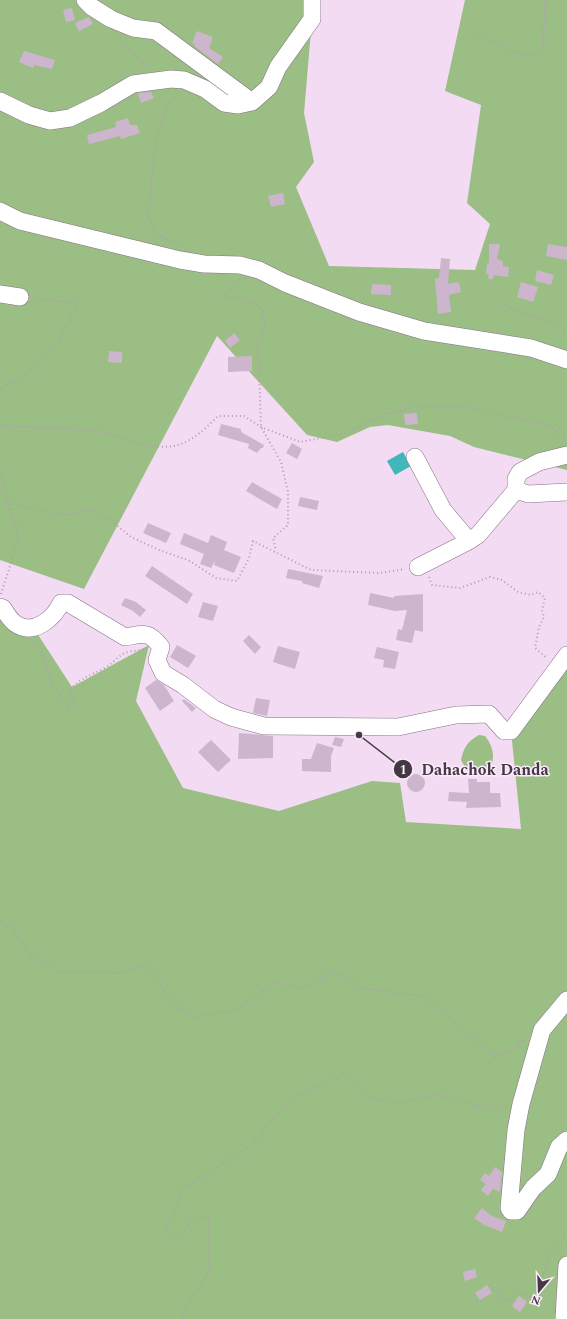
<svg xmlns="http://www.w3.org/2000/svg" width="567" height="1319" viewBox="0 0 567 1319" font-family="Spectral,serif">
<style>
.green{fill:#9bbe85}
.water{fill:#40b7b9}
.building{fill:#cdb6cd}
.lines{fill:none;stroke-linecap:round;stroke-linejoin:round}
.minor-casing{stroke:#867186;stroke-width:18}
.path{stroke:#af9daf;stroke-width:2;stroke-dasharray:1 3;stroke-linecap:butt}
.minor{stroke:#fff;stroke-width:17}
.leader{fill:none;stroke:#423942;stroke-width:1.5}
.callout-dot{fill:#423942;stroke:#fdeafd;stroke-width:1.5}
.mark-label{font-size:12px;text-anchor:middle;font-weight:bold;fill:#fff}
.callout-label{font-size:16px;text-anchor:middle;font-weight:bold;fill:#423942;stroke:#fdeafd;stroke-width:3;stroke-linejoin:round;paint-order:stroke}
</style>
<rect width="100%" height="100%" fill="#f3dbf3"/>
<!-- green -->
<path class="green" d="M0,0H311L312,19L304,113L314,162L296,187L329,266L475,270L490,224L467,203L481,105L445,91L465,0H567V470L474,447L450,436L388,425L370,427L337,442L307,435L217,336L84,589L0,560Z
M0,616L33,627L72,687L149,645L136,701L183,788L279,811L372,781L400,783L406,822L521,829L511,731L567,654V1319H0Z
M479,735L485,736C500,754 494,779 467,771L461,760C464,747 467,742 479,735Z"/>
<!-- water -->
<path class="water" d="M403,452L411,466L395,475L387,461Z"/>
<!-- building -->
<path class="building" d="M72,8L75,20L66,22L63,10Z
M89,17L93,24L79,31L75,23Z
M197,31L213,37L209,48L223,57L218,64L194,46L195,44L192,43Z
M24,51L55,60L52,69L34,65L33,68L19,62Z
M151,92L154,98L141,103L138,93Z
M128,118L130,125H137L140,133L121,139L120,136L89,144L87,135L116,127L115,122Z
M283,193L285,204L271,207L268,196Z
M489,244H500L497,259L503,261V266L509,267L508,277L494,275L493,279H488L489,274H486L487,263H489Z
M548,244L567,247V260L546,256Z
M441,258L450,259L448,284L459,282L461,292L449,295L451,312L438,314L435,279L439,278Z
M537,270L554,275L551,285L535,281Z
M521,282L538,287L533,302L517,297Z
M372,284L391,285V295L371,294Z
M234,333L240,340L230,348L225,341Z
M109,351L122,352V363L108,362Z
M252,356V371L228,372V357Z
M417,413L418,424L405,425L404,414Z
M221,424L241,429V432L264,445L263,448H261L257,453L248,448L249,444L218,435Z
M292,443L302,449L297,459L286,453Z
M252,482L282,499L277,509L246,491Z
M300,497L319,501L317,510L298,506Z
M148,523L171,533L166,543L143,533Z
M184,533L208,543L211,535L227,542L224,550L241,557L234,573L214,565L215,561L211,568L200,564L204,554L180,544Z
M152,566L193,594L187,604L145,576Z
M288,569L323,576L319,588L302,583V581L286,578Z
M370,593L394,598V596L423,594V632L415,630L412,643L396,640L398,629L402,630L407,610L395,611L368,605Z
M125,598L136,602L146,610L140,617L133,611L121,605Z
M203,602L218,606L213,621L198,617Z
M249,635L261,647L255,654L243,641Z
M177,645L196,656L188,668L170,657Z
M278,646L300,652L295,669L273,662Z
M377,647L399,652L395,669L383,667L384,660L374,658Z
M156,680L164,685L174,701L160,711L145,688Z
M256,698L270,700L267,716L253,713Z
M184,699L196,708L192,712L182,701Z
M239,733L273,736V758L238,759Z
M335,737L344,739L341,747L332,745Z
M211,740L231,760L218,772L198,752Z
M317,743L334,748L331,756V772L302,771V759H311Z
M407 783a9 9 0 1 1 18 0a9 9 0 1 1-18 0Z
M468,779H477V782H490V793H500L501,807L466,808L467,802L448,801L449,792L469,793Z
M495,1167L502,1172L500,1192L493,1189L488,1196L481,1190L486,1184L480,1180L485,1173L489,1176Z
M482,1208L492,1216L506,1221L502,1232L484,1225L474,1218Z
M475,1269L477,1277L465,1281L463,1272Z
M487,1285L492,1293L480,1300L475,1293Z
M519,1296L527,1302L520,1312L512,1306Z"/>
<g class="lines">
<defs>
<path id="minor" d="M0,101L29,115L50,121L70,118L101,103L133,84L171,79L184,80L205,89L224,103L238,105L252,102L156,31L133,28L111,19L92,7L85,0
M252,102L269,87L278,67L312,19V0
M0,211L20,221L180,260L204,264L240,265L259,270L285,283L359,312L424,331L531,348L567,360
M0,294L20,297
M415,457L443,510L469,541
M516,490L528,494L567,492
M418,567L469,541L478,535L516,490V479L520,472L539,462L567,455
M0,607L3,608C6,613 11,621 16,624C34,636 54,618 61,603H68L125,637C143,634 148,630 161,647L157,660L163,673L183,685L214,709L231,717L264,726L398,727L456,715L489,714L504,731H511L567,655
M567,1000L542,1030L521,1104L516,1130L509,1208L511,1211H517L533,1188L548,1174L559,1147L567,1140
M564,1319L567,1265"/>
</defs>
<!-- minor casing -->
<use href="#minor" class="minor-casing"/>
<!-- path -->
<path class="path" d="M477,33L502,46L527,57L543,50L545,2L548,0
M117,37L147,69
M176,93L164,114L155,146L148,216L154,231L163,238L181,244L184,247
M240,279L223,296L228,298H241L254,302L263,311L265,327L258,340L261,427L281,462L288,492V525L273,538L276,551
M504,305L554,324L567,331
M0,389L28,374L58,344L77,303L34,298
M0,426C33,427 67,428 100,432C111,433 122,438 132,441C175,454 189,445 218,416H244L261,427L300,442L347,433L385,414L419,406L472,408L551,426L566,441
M0,475L3,480L7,503
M429,577L432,585L460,588L490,577L502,580L518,592L531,595L538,592L545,598L542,610L544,617L539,627L535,648L547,658
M1,594L16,547L17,527L7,503L68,515L89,510L109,519L131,537L159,550L188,560L216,578L237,581L249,558L253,541L311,570L380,573L405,569
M33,642L41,651L51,682L69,708L72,707L74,704L68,691C81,678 89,676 105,668C112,664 117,657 125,653C131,650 137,652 143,649
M0,922L12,927L32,957L60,972L121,973L147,965L173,1004L194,1017L236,1010L275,982L303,989L329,973L346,976L360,988L423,996L495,1057L511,1051L524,1039
M490,1285L507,1302L519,1292L530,1297L537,1291L551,1253L567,1237
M185,1319L181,1316L208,1273L209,1216L192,1219L181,1237L171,1240L167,1230L182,1190L251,1145L291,1099L343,1074L366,1096L398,1104L436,1094L495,1110L507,1107"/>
<!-- minor -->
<use href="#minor" class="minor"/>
</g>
<!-- callouts -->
<path class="leader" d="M359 735L403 769"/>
<g class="callout-dot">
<circle cx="359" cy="735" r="4"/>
<circle cx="403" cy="769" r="10"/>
</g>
<g class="mark-label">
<text x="403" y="774">1</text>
</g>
<g class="callout-label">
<text x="485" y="775">Dahachok Danda</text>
</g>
<!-- north arrow -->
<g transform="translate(539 1291) rotate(199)" stroke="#fdeafd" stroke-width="3" paint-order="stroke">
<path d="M0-3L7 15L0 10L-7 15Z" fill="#423942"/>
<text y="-6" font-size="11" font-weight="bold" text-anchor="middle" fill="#423942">N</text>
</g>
</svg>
